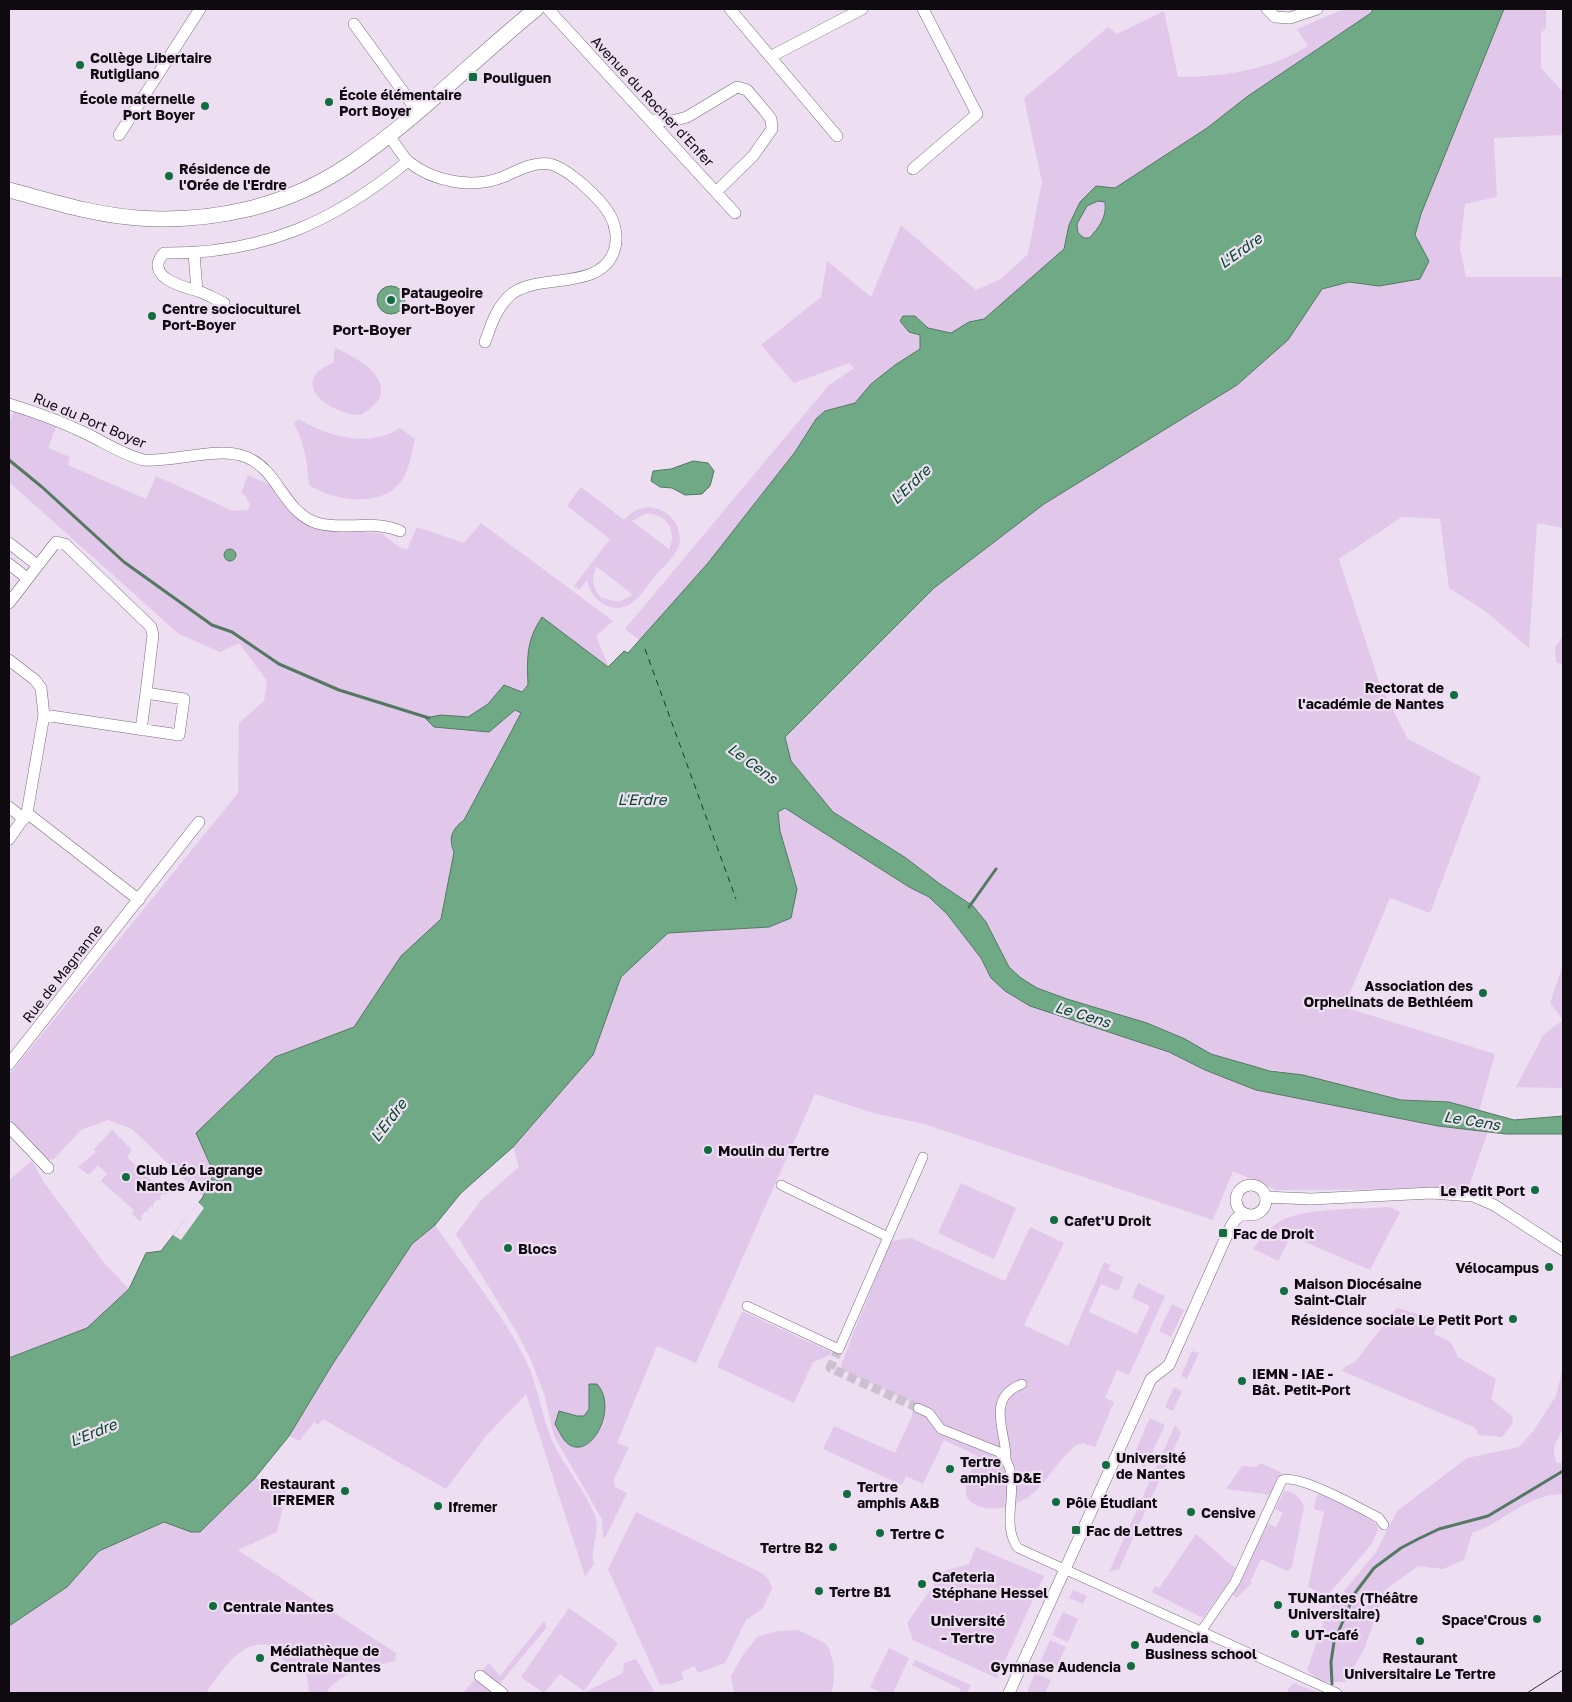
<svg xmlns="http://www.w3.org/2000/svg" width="1572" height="1702" viewBox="0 0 1572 1702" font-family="'Golos Text',sans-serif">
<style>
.green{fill:#e1c7e9;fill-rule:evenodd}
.water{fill:#70a985;stroke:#537962;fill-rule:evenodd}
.pier{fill:#eddff1}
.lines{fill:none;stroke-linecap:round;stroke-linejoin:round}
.stream{stroke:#537962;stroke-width:3}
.ferry{stroke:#004927;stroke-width:1;stroke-dasharray:6 5;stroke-linecap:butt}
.pedestrian-tunnel{stroke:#ccbfcf;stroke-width:9;stroke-dasharray:9 4.5;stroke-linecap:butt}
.pedestrian-casing{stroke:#786b7c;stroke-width:10}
.minor-casing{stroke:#786b7c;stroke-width:12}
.tertiary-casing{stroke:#786b7c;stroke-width:16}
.pedestrian{stroke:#fff;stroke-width:9}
.minor{stroke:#fff;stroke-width:11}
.tertiary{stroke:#fff;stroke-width:15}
.tram{stroke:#363038;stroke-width:1}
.poi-dot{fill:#116c40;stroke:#eddff1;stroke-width:2}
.labels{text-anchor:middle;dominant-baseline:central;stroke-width:4.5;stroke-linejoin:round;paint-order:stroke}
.poi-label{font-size:14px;font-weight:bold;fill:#0f0a10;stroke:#eddff1;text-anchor:start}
.street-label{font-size:14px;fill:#0f0a10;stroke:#eddff1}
.water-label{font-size:15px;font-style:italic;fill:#004927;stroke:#eddff1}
.neighbourhood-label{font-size:15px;font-weight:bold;fill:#0f0a10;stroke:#eddff1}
</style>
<rect width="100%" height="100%" fill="#eddff1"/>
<!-- green -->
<path class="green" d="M1344,9H1373L1372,13L1248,96L1207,128L1115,188L1096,187L1080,202L1069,225L1064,249L984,319L969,322L951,333L928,328L915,316L900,321L909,332L920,335L921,349L895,365L871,384L855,403L825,411L816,419L795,452L708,563L639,640L625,629L828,386L854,368L849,363L794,383L761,345L821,297L827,261L871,297L901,225L976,290L1001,279L1028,254L1042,182L1024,98L1108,27L1117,34L1164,11L1178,77C1222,77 1271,70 1308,46L1297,29Z
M1504,9H1546V28L1541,33V68L1563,92V135L1494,138L1497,197L1465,204L1460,248L1466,277H1563V528L1537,523L1529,648L1485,611L1449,588L1440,519L1402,517L1339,559L1380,685L1408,739L1481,777L1430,913L1390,898L1344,1007L1495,1054L1479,1111L1449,1102L1401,1100L1315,1078L1242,1064L1211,1054L1185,1039L1147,1023L1067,999L1037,988L1021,978L1009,967L986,922L973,906L940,884L906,858L833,812L791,761L785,737L934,588L1044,504L1288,340L1322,289L1349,282L1379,286L1429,261L1415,235L1421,214Z
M1098,201L1105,202C1107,217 1099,228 1089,238H1084L1078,233L1077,224L1087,206Z
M335,348C364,360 408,389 360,415C328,414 287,381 333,363Z
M18,401L60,417L48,448L70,457L68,465L146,499L156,476L233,511L248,510L250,505L245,495L241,493L248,475L268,484L290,512L300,520L350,531L381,533L398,546L407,550L417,527L464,543L481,523L613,621L596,636L609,667L527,655L528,685L521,692L504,685L488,704L468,717L441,715L501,722L515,710L522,713L520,719L512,728L464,820C452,829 448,838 454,852L441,919L401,956L354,1027L275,1057L203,1197L132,1129L108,1120L81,1130L54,1159L47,1160L9,1121V1075L238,793L239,723L264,701L267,681L239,643L220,652L179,634L9,482V423Z
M298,419C329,436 367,449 400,428L415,439C412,452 410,465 404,477C386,509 335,502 309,485C307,463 305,443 294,424Z
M581,487L624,520C633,510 645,504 658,509C673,514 683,530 679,546C675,557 663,567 655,576C648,585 641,596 633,602C613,617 591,601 587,580L579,590L574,586L610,539L567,506ZM645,514C666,512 678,531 669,549L632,521ZM597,567L632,594V595L619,602L602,598C593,589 590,578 597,567Z
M1563,636V665L1556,662L1555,647Z
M785,808L909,887L929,897L947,914L981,958L991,978L1073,1021L1169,1052L1205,1070L1314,1102L1345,1106L1438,1126L1488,1131L1468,1189L1276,1190L1233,1171L1213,1220L924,1124L873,1113L815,1094L696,1363L657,1346L617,1443L629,1447L614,1479L615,1487L627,1493L605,1538H603L602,1519L554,1436L545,1397L531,1360L516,1331L456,1234L482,1199L519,1167L513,1147L593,1055L621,977L668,933L754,928L797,889L780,831L778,812Z
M1563,965V1088L1516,1087L1544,1034L1563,1020L1550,1003Z
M112,1130L132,1150L127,1157L164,1192L166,1190L168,1193L166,1195L163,1193L159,1198L161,1200H157L153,1204V1208L151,1206L147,1210L148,1212H145L141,1216L142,1219L140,1221L132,1214L134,1210L101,1181L107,1174L98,1165L89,1175L78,1167L96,1152L94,1149Z
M32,1161L43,1181L105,1264L129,1289L87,1328L9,1358V1180Z
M961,1183L1016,1208L994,1259L938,1233Z
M1390,1207L1400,1212L1370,1270L1291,1236L1278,1261L1253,1249C1262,1237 1272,1224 1287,1218C1312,1208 1362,1209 1390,1207Z
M435,1225C466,1270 502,1312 526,1361C539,1388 542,1420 555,1447C567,1470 586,1492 595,1516C601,1533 589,1548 594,1564L585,1576L526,1394L486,1436L446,1489L323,1419L318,1425L314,1422L299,1441L289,1436L332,1365L412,1244Z
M1030,1227L1064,1243L1024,1325L1068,1346L1104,1262L1110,1265L1108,1270L1124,1277L1118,1291L1101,1284L1089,1312L1137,1334L1150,1306L1132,1298L1138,1283L1165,1296L1129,1375L1117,1370L1105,1398L1114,1402L1095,1447L1083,1443L1075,1446C1047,1469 1045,1498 1004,1507C993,1510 981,1509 971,1502C958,1492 973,1467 978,1456L944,1440L923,1484L906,1476L902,1485L823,1449L834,1426L895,1453L912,1416L913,1403L840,1369L851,1339L891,1241L911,1238L1005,1281Z
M1172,1304L1184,1310L1171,1337L1159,1331Z
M1397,1308L1439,1320L1434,1334L1451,1342L1458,1357L1496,1379L1491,1399L1513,1417L1512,1424L1502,1437L1478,1435L1476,1428L1342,1371L1346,1366L1355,1362Z
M742,1311L831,1352L830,1355L813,1362L794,1403L717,1367Z
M1192,1351L1199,1353L1187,1379L1181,1376Z
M1563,1368C1563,1387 1566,1408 1563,1425C1561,1441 1548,1443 1557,1463H1563V1494C1525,1495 1506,1521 1472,1533L1464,1560L1443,1569L1418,1566L1385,1590L1365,1647L1346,1682H1321L1307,1670L1327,1612L1376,1552L1397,1511L1467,1458L1519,1447L1534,1430L1556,1396Z
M1174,1387L1182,1391L1173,1411L1165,1407Z
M1150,1418L1165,1425L1145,1467L1131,1461Z
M1175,1425L1181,1433L1119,1569L1109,1572Z
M1261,1463L1282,1473L1272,1495L1226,1489L1242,1466L1256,1467Z
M255,1478L288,1485L277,1532L238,1550L396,1653L395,1661C372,1667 340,1671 326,1693H309L307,1677L301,1666L297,1670L272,1652L275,1647C244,1634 221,1671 206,1693H9V1626L67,1587L99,1551L164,1522L191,1532H199Z
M1284,1491C1293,1490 1301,1498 1304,1506L1292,1567L1287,1571L1261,1559L1250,1582L1252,1583L1237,1598L1231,1594L1268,1524L1276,1527L1283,1513L1275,1509Z
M1321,1493L1368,1516L1377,1525L1378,1530L1371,1545L1327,1596L1308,1587L1324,1512L1314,1509L1316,1497Z
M636,1512L760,1572L768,1578L772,1588L763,1608L746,1620L725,1663L698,1673L694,1666L681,1672L684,1679L671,1684L660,1685L608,1569Z
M1196,1534L1237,1570L1203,1618L1152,1592L1155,1586L1159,1588Z
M976,1547L1044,1576L997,1678L913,1640L907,1623L944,1571L969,1564Z
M1073,1590L1087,1596L1083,1604L1069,1598Z
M569,1608L618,1643L584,1691L560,1674L544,1693L521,1677Z
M1063,1612L1078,1619L1068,1642L1052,1635Z
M544,1621L547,1627L492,1693L464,1692L489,1663L500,1676Z
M798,1630C806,1634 816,1638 824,1643C835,1651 836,1682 831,1693H734L731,1676L743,1655L757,1637L778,1631Z
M1050,1640L1066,1647L1054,1672L1039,1665Z
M889,1648L909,1658L893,1693H882L870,1687Z
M636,1659L655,1693H583L623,1673L624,1663Z
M915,1660L971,1685L967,1693H959L961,1689L912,1665Z
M1035,1673L1051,1680L1045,1693L1027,1692Z
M1294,1683L1319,1693H1290L1287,1690Z"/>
<!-- water -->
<path class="water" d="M1373,9H1504L1421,214L1415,235L1429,261L1420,279L1379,286L1349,282L1322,289L1288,340L1237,385L1044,504L934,588L785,737L791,761L833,812L906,858L940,884L973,906L986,922L1009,967L1021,978L1037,988L1067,999L1147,1023L1185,1039L1211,1054L1270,1071L1303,1075L1401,1100L1449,1102L1514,1120L1563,1116V1134H1506L1438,1126L1256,1090L1205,1070L1169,1052L1030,1006L1005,991L991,978L981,958L947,914L929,897L909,887L785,808L778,812L780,831L797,889L791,918L769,927L668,933L621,977L593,1055L513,1147L461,1193L435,1225L412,1244L332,1365L289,1436L255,1478L200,1532H191L164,1522L99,1551L67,1587L9,1626V1358L87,1328L129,1289L146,1253L161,1251L203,1197L214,1173L196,1133L275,1057L354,1027L401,956L441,919L454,852C448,838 452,829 464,820L521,713L515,710L489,732L434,727L425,718L441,715L468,717L488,704L504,685L522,692L528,685C527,658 526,641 542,617L608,667L624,651L628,653L708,563L795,452L816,419L825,411L855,403L871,384L895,365L920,349V335L909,332L900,321L903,316H915L928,328L951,333L969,322L984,319L1064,249L1069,225L1080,202L1096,186L1115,188L1207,128L1248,96L1371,13ZM1098,201L1105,202C1107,217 1099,228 1089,238H1084L1078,233L1077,224L1087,206Z
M377 300a14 14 0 1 1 28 0a14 14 0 1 1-28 0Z
M693,461L708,463L714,471L710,486L702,494L685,495L672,488L660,487L651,481L653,471L671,469Z
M224 555a6 6 0 1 1 12 0a6 6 0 1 1-12 0Z
M589,1384H597C620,1409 588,1466 565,1441C561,1436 558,1429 555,1424L559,1411L577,1416H584L589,1409Z"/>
<!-- pier -->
<path class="pier" d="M198,1202L204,1208L181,1240L173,1235Z"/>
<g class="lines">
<!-- stream -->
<path class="stream" d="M9,460L42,487L124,562L212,625L232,632L279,664L339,690L429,718
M969,907L996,869
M1332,1684L1331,1662L1334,1642L1355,1593L1374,1568L1401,1548L1418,1539L1439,1529L1488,1516L1563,1471"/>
<!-- ferry -->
<path class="ferry" d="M645,649L736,899"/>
<!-- pedestrian-tunnel -->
<path class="pedestrian-tunnel" d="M839,1349L830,1368L918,1408"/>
<defs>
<path id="pedestrian" d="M888,1237L923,1157
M747,1306L839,1349L888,1237L781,1185
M918,1408L929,1413L941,1429L999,1452C1027,1476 997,1521 1018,1548L1337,1693
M1006,1458C1006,1431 985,1398 1022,1384
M1202,1630L1235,1582L1282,1480C1298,1473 1362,1509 1379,1518L1384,1525"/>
<path id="minor" d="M548,9L735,213
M730,9L837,136
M1267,9L1275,17L1290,18L1317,9
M354,24L417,111
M770,57L862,9
M652,120L672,121L687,117L737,87L747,90L764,110L771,119L772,129L753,156L716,192
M388,134C395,143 401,155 409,162C434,182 473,189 503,177C517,171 534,161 550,164C569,169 600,198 610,215C616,226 618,240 614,251C600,291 541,273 513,293C497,305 491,325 485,342
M119,135L200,9
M913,169L977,114L923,9
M194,253L197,291
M224,303C215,299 207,294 198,291C182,287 143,276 164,253C262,254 333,223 408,161
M9,404C35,412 60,421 85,433C104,442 123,455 144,460C175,462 218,446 246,457C279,470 283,512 317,523C344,531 374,519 400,531
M9,543L37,565
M9,564L27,578
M9,603L56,542L65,544L151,627L153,635L146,693
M9,660L35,680L41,688L44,715L27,813L9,839
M44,715L179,735L184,699L146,693L141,730
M9,807L24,819
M27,813L139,900
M9,1064L199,822
M9,1127L48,1168
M1236 1200a15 15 0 1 1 30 0a15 15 0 1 1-30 0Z
M1266,1197L1311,1199L1431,1193L1473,1196L1494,1205L1563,1250
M480,1676L502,1693
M1009,1693L1151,1379L1169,1365L1230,1228L1235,1220L1243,1213"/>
<path id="tertiary" d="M9,190C51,201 94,215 138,218C211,223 286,207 347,166C415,121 473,60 536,9"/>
</defs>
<!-- pedestrian casing -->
<use href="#pedestrian" class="pedestrian-casing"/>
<!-- minor casing -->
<use href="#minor" class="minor-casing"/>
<!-- tertiary casing -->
<use href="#tertiary" class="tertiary-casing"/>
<!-- pedestrian -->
<use href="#pedestrian" class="pedestrian"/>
<!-- minor -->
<use href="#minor" class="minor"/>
<!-- tertiary -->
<use href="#tertiary" class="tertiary"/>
<!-- tram -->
<path class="tram" d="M1527,1693L1563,1670"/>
</g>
<!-- markers -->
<g class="poi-dot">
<circle cx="80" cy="65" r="5"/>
<rect x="468" y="72" width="10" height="10" rx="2.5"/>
<circle cx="329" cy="102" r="5"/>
<circle cx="205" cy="106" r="5"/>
<circle cx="169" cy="176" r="5"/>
<circle cx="391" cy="300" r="5"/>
<circle cx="152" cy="316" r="5"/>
<circle cx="1454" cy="695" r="5"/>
<circle cx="1483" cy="993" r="5"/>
<circle cx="708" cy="1150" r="5"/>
<circle cx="126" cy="1177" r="5"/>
<circle cx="1535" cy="1190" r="5"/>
<circle cx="1054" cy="1220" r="5"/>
<rect x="1218" y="1228" width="10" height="10" rx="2.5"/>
<circle cx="508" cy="1248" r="5"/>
<circle cx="1549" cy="1267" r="5"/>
<circle cx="1284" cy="1291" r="5"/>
<circle cx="1513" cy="1319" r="5"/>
<circle cx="1242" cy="1381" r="5"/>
<circle cx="1106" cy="1465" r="5"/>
<circle cx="950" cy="1469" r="5"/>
<circle cx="345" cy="1491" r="5"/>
<circle cx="847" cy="1494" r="5"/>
<circle cx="1056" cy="1502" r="5"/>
<circle cx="438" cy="1506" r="5"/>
<circle cx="1191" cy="1512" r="5"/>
<rect x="1071" y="1525" width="10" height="10" rx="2.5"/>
<circle cx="880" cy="1533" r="5"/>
<circle cx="833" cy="1547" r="5"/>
<circle cx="922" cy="1584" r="5"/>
<circle cx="819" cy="1591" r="5"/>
<circle cx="1278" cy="1605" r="5"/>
<circle cx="213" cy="1606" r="5"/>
<circle cx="1537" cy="1619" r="5"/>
<circle cx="1295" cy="1634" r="5"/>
<circle cx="1420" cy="1641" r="5"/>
<circle cx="1135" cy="1645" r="5"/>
<circle cx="260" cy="1658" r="5"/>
<circle cx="1131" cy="1666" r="5"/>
</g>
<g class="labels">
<!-- poi labels -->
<g class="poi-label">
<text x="90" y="57">Collège Libertaire<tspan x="90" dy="16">Rutigliano</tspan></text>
<text x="483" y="77">Pouliguen</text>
<text x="339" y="94">École élémentaire<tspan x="339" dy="16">Port Boyer</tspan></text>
<text x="195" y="98" text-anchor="end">École maternelle<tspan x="195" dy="16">Port Boyer</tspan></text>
<text x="179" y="168">Résidence de<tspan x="179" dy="16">l'Orée de l'Erdre</tspan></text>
<text x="401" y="292">Pataugeoire<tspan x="401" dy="16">Port-Boyer</tspan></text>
<text x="162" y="308">Centre socioculturel<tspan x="162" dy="16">Port-Boyer</tspan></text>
<text x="1444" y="687" text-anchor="end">Rectorat de<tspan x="1444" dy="16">l'académie de Nantes</tspan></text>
<text x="1473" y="985" text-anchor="end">Association des<tspan x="1473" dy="16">Orphelinats de Bethléem</tspan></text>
<text x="718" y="1150">Moulin du Tertre</text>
<text x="136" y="1169">Club Léo Lagrange<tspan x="136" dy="16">Nantes Aviron</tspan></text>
<text x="1525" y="1190" text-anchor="end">Le Petit Port</text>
<text x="1064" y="1220">Cafet'U Droit</text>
<text x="1233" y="1233">Fac de Droit</text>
<text x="518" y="1248">Blocs</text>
<text x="1539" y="1267" text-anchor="end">Vélocampus</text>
<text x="1294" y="1283">Maison Diocésaine<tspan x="1294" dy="16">Saint-Clair</tspan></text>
<text x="1503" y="1319" text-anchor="end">Résidence sociale Le Petit Port</text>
<text x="1252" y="1373">IEMN - IAE -<tspan x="1252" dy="16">Bât. Petit-Port</tspan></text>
<text x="1116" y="1457">Université<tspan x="1116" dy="16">de Nantes</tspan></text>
<text x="960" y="1461">Tertre<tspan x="960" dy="16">amphis D&amp;E</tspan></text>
<text x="335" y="1483" text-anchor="end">Restaurant<tspan x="335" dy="16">IFREMER</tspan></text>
<text x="857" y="1486">Tertre<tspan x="857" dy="16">amphis A&amp;B</tspan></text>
<text x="1066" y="1502">Pôle Étudiant</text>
<text x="448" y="1506">Ifremer</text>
<text x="1201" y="1512">Censive</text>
<text x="1086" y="1530">Fac de Lettres</text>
<text x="890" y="1533">Tertre C</text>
<text x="823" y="1547" text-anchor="end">Tertre B2</text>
<text x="932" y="1576">Cafeteria<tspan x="932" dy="16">Stéphane Hessel</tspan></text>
<text x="829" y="1591">Tertre B1</text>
<text x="1288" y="1597">TUNantes (Théâtre<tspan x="1288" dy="16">Universitaire)</tspan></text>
<text x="223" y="1606">Centrale Nantes</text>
<text x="1527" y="1619" text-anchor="end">Space'Crous</text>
<text x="1305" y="1634">UT-café</text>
<text x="1145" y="1637">Audencia<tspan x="1145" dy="16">Business school</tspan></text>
<text x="270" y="1650">Médiathèque de<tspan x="270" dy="16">Centrale Nantes</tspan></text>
<text x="1420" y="1657" text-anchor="middle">Restaurant<tspan x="1420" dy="16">Universitaire Le Tertre</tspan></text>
<text x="1121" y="1666" text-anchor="end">Gymnase Audencia</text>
</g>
<!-- street labels -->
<g class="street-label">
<text transform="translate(653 101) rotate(47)">Avenue du Rocher d'Enfer</text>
<text transform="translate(90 420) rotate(23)">Rue du Port Boyer</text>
<text transform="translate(62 973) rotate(-52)">Rue de Magnanne</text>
</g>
<!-- water labels -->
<g class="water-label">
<text transform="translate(1240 250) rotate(-35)">L'Erdre</text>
<text transform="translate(910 484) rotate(-44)">L'Erdre</text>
<text transform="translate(753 763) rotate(36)">Le Cens</text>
<text x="642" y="799">L'Erdre</text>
<text transform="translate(1083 1014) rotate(17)">Le Cens</text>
<text transform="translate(388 1120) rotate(-53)">L'Erdre</text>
<text transform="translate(1472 1120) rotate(9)">Le Cens</text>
<text transform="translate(93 1432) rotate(-22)">L'Erdre</text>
</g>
<!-- neighbourhood labels -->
<g class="neighbourhood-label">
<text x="372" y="329">Port-Boyer</text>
<text x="968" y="1620">Université<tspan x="968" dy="17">- Tertre</tspan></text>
</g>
</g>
<!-- border -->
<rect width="1572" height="1702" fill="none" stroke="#0f0a10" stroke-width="20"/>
</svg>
